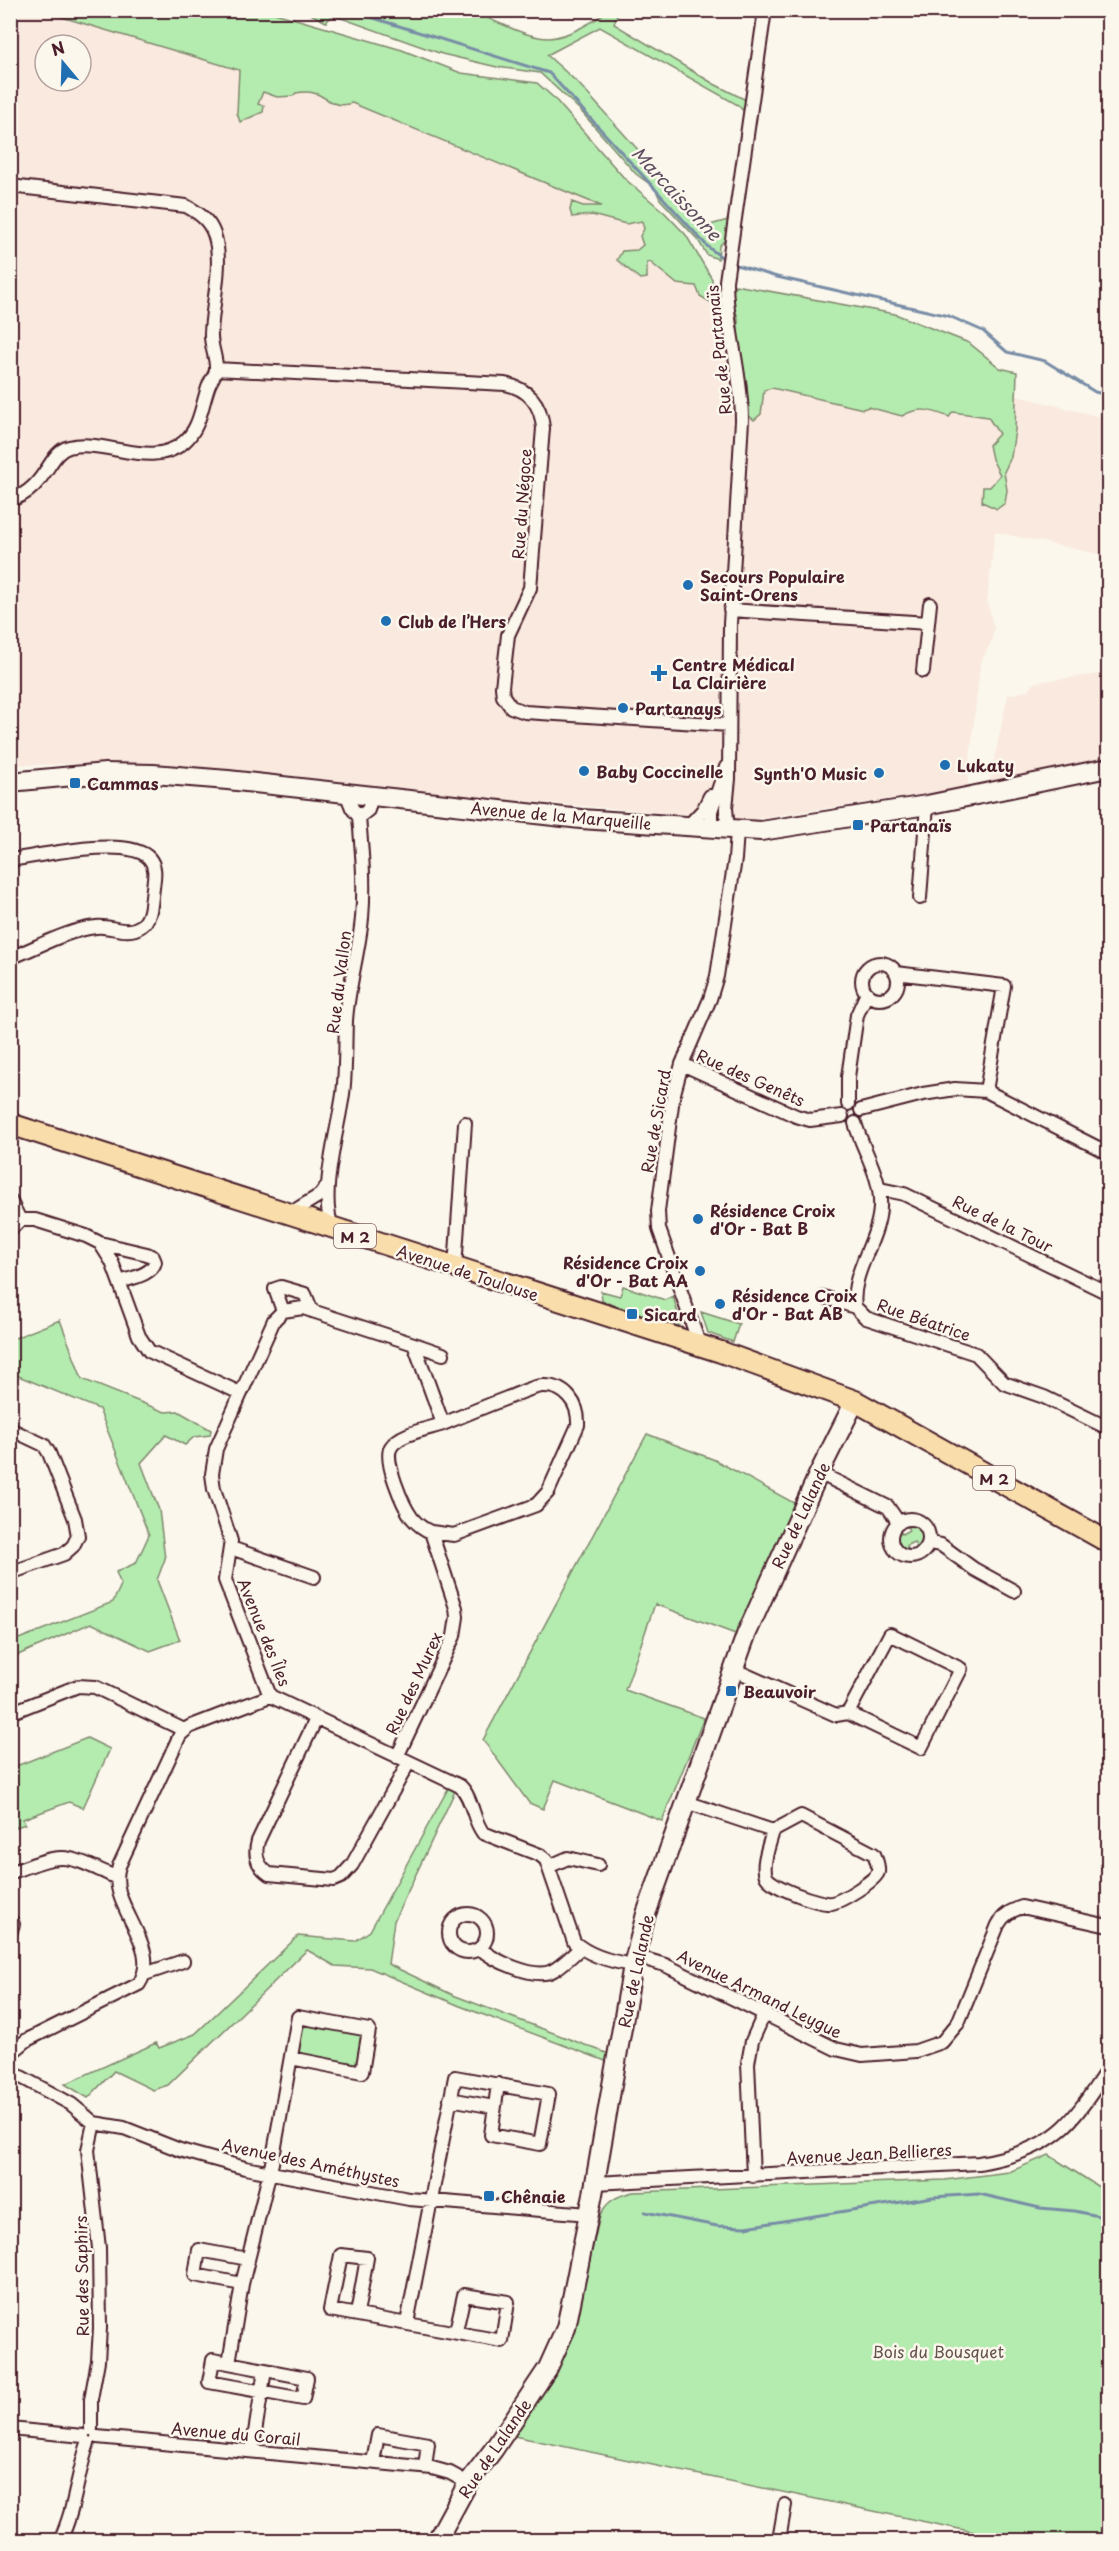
<svg xmlns="http://www.w3.org/2000/svg" width="1119" height="2551" viewBox="0 0 1119 2551" font-family="'Playpen Sans',sans-serif">
<style>
.built{fill:#fae9de;fill-rule:evenodd}
.green{fill:#b4ecaf;stroke:#7f866d;stroke-width:1.5}
.lines{fill:none;stroke-linecap:round;stroke-linejoin:round}
.stream{stroke:#788ca6;stroke-width:3}
.street-casing{stroke:#4a1f2b;stroke-width:16}
.secondary-casing{stroke:#4a1f2b;stroke-width:22}
.primary-casing{stroke:#4a1f2b;stroke-width:24}
.street{stroke:#fbf7ec;stroke-width:12}
.secondary{stroke:#fbf7ec;stroke-width:18}
.primary{stroke:#f9deab;stroke-width:20}
.poi-dot{fill:#1f6fb2;stroke:#fbf7ec;stroke-width:2}
.labels{text-anchor:middle;dominant-baseline:central;stroke-width:5;stroke-linejoin:round;paint-order:stroke}
.shield{fill:#fbf7ec;stroke:#7f6065;stroke-width:1.5}
.shield-label{font-size:15px;font-weight:bold;fill:#4a1f2b}
.street-label{font-size:16px;fill:#4a1f2b;stroke:#fbf7ec}
.poi-label{font-size:16px;font-weight:bold;fill:#4a1f2b;stroke:#fbf7ec;text-anchor:start}
.park-label{font-size:16px;fill:#64524c;stroke:#fbf7ec}
.water-label{font-size:18px;font-style:italic;fill:#5d4c5e;stroke:#fbf7ec}
</style>
<rect width="100%" height="100%" fill="#fbf7ec"/>
<filter id="ink" filterUnits="userSpaceOnUse"><feTurbulence type="fractalNoise" baseFrequency=".0167" numOctaves="2"/><feDisplacementMap in="SourceGraphic" scale="12" xChannelSelector="R" yChannelSelector="G"/><feConvolveMatrix kernelMatrix="1 2 1 2 8 2 1 2 1" color-interpolation-filters="sRGB"/></filter>
<g filter="url(#ink)">
<!-- built -->
<path class="built" d="M11,11L45,12L352,103L553,187L665,230L777,387L1009,421L1015,395L1108,419V556L995,532L987,601L994,629L992,640L980,664L967,788L738,821L683,814L508,800L229,769L76,764L11,765ZM45,45H81V81H45Z
M1108,673V760L989,784L1008,695L1027,691L1036,682Z"/>
<!-- green -->
<path class="green" d="M11,11H268L402,50L461,73L537,83L554,98L625,179L665,213L686,235L712,279V296L714,301L712,303L700,296L696,286L677,284L650,262L647,263V278L640,279L617,260L622,251L637,250L643,245L640,236L644,229L642,221L626,224L592,215L572,217L570,210L572,202L583,206H601L352,103C325,111 328,87 296,93L293,96L277,97L263,92L258,104L264,106L263,112L240,122L237,113L239,70L45,12Z
M305,11H392L428,17L438,11H481C486,19 494,21 504,25C517,31 534,38 549,38C568,37 593,22 608,11H622L617,15L614,24L714,84L746,100L745,113L738,105L600,27L547,55L578,83L703,222L710,225L728,220L726,239L719,246L718,259L707,255L698,240L660,199L655,188L636,174L579,109L540,73L497,67L442,54L333,15L326,22Z
M735,285L895,314L969,343L1000,368L1017,372L1015,430L1011,457L1004,472L1007,490L1005,503L997,509L982,502L983,487H990L1000,475L992,459L989,445L999,434L988,417L953,412L949,417C931,410 919,406 902,416L868,407L863,409L772,388L764,390L761,414L754,420L747,414V384L738,343V318L736,312L729,307Z
M623,1286L665,1300L673,1296L681,1324L678,1326L602,1301L601,1291L620,1296Z
M701,1312L739,1324L733,1342L708,1333Z
M60,1320L82,1379L165,1412L178,1411L211,1430L210,1435L194,1437L185,1445L166,1435L141,1463L159,1510L165,1559L157,1580L180,1640L150,1651L91,1623L11,1658V1642L113,1602L121,1585L116,1572L136,1563L149,1535L99,1409L11,1373V1336L15,1338Z
M647,1434L715,1460L794,1503L738,1635L655,1604L625,1690L704,1718L662,1821L555,1780L543,1809L529,1803L483,1740Z
M912,1522L922,1529L924,1539L917,1549L914,1542L907,1545L909,1552C897,1550 889,1539 897,1527L902,1534L909,1530L905,1523Z
M87,1738L110,1749L83,1808L69,1802L23,1819L25,1824L11,1829V1768Z
M449,1787L455,1791L394,1921L388,1964L453,1995L609,2054L608,2062L460,2006L370,1968L335,1966L307,1950L168,2085L153,2090L114,2071L88,2098L65,2084L156,2043L159,2048L195,2034L298,1936L355,1941L370,1931Z
M301,2024L364,2035L358,2062L354,2065L297,2053Z
M1049,2155L1108,2193V2540H1012L514,2436L562,2359L574,2324L600,2216C606,2201 617,2196 633,2192L945,2180L1009,2172Z"/>
<g class="lines">
<!-- stream -->
<path class="stream" d="M348,10L549,73L708,247L724,259
M733,264L777,277L949,316L983,331L1007,352L1045,361L1095,392L1108,395
M645,2212L717,2226L746,2227L933,2197L979,2194L1040,2208L1075,2211L1108,2218"/>
<defs>
<path id="street" d="M10,186L186,206C199,213 209,220 214,234C224,262 212,304 211,333C210,345 217,359 216,369C216,374 211,380 209,385C201,406 201,427 184,442C152,470 105,438 69,447C48,452 47,489 10,500
M216,369L505,384C529,389 541,404 543,428L530,588L508,635L502,687L503,696L511,707L525,712L729,725
M730,610L928,623L923,671
M928,623L930,604
M346,793L352,808L359,817
M688,826L703,810L710,796
M711,829V811L726,767
M728,830L726,808L729,779L730,624L742,420C742,373 726,328 726,281L765,10
M10,860C39,856 128,835 149,858C157,867 154,878 153,888C151,901 152,919 141,926C127,936 111,925 96,927C67,930 38,947 10,958
M920,898L927,805
M862 981a18 18 0 1 1 36 0a18 18 0 1 1-36 0Z
M896,973L1004,986L986,1091
M682,1064L796,1116L810,1120L842,1116
M848,1104V1077L857,1015L867,993
M861,1110L923,1094L955,1089L986,1091L1108,1153
M855,1123C863,1151 882,1177 880,1207C879,1240 850,1273 855,1307
M880,1189L904,1194L1108,1293
M10,1200L20,1220
M289,1214L320,1195L327,1186
M333,1229C318,1197 338,1131 343,1094C346,1070 345,1046 346,1021C348,987 359,952 362,918C365,884 362,851 359,817L368,810L372,796
M10,1230L20,1220H35L86,1236L100,1243L112,1262L139,1336L149,1351L240,1393
M100,1243L147,1254L153,1257L155,1262C152,1275 131,1278 120,1282
M455,1268L465,1123
M824,1297L855,1307L866,1318L976,1354L1004,1383L1044,1397L1108,1428
M283,1311L275,1289L281,1287L305,1294L312,1311
M414,1344L443,1354
M700,1346L659,1229L658,1211L673,1097L682,1064L710,999L717,976L735,859L737,831
M10,1429L44,1445L49,1453L75,1519L78,1536L73,1546L64,1554L10,1573
M819,1473L888,1507L899,1523
M891 1538a19 19 0 1 1 38 0a19 19 0 1 1-38 0Z
M431,1532L454,1535L536,1505L548,1492L578,1425C579,1404 566,1385 542,1386C531,1387 518,1394 507,1398C486,1406 464,1415 443,1424L414,1344L303,1308L283,1311L274,1320L216,1449L212,1474L214,1489L231,1541L225,1580L270,1696L460,1786C473,1798 472,1819 483,1833L540,1855L546,1860L574,1942C589,1956 613,1962 633,1965
M929,1543L941,1545L974,1569L1014,1591
M231,1548L314,1577
M733,1669L836,1715L848,1713L921,1748L961,1669L890,1634L848,1713
M10,1713L78,1686L95,1687L184,1730
M316,1719L258,1841C254,1855 257,1866 269,1874L334,1880L341,1877L352,1865L409,1762
M397,1757L454,1636L457,1617L456,1608L431,1532C423,1529 417,1524 412,1518C403,1506 383,1460 391,1447C400,1433 428,1429 443,1424
M686,1802L773,1831C770,1843 761,1864 766,1876C770,1887 821,1905 832,1903C842,1901 875,1881 878,1872C879,1866 876,1859 874,1854L801,1816L773,1831
M550,1866L568,1858L598,1865
M10,1873C65,1852 63,1853 115,1877
M449 1933a19 19 0 1 1 38 0a19 19 0 1 1-38 0Z
M10,1919L13,1924L10,1934
M480,1948C492,1960 535,1980 552,1971C562,1966 572,1955 581,1948
M635,1956L665,1965L836,2049L862,2055L916,2051L942,2042L958,2023L998,1925C1004,1914 1011,1911 1022,1907L1108,1926
M145,1974L183,1961
M10,2054L27,2040L139,1984C164,1945 106,1906 119,1866L180,1735L189,1727L270,1696
M10,2071L71,2104L94,2123L124,2128L180,2150L245,2168L409,2199L589,2214
M450,2099L494,2107
M753,2176L748,2063L752,2041L764,2014
M595,2183L979,2163C1009,2158 1043,2147 1065,2126C1082,2110 1095,2087 1108,2069
M242,2284L195,2275L199,2250L248,2259
M357,2314L367,2258L341,2255L330,2310L502,2341L508,2302L464,2295L456,2331
M407,2323L455,2077L549,2094L540,2144L491,2135L498,2084
M213,2360L307,2378L303,2399L209,2382Z
M229,2363L242,2284L272,2163L298,2017L369,2030L362,2072L291,2058
M10,2429L83,2436
M91,2429V2399L98,2361L100,2328L99,2248L88,2150L94,2123
M97,2437L432,2468L450,2473L468,2483
M252,2451L265,2370
M373,2462L378,2435L428,2444L425,2467
M60,2540C75,2510 77,2475 88,2443
M779,2540L785,2505"/>
<path id="secondary" d="M10,782L105,773L153,774L228,780L581,819L761,831L927,805L1108,768
M437,2540L468,2483L494,2449L548,2368L566,2328L593,2194L633,1965L646,1914L746,1635L819,1473L855,1401"/>
<path id="primary" d="M10,1124L721,1352L855,1401L1108,1542"/>
</defs>
<!-- street casing -->
<use href="#street" class="street-casing"/>
<!-- secondary casing -->
<use href="#secondary" class="secondary-casing"/>
<!-- primary casing -->
<use href="#primary" class="primary-casing"/>
<!-- street -->
<use href="#street" class="street"/>
<!-- secondary -->
<use href="#secondary" class="secondary"/>
<!-- primary -->
<use href="#primary" class="primary"/>
</g>
</g>
<!-- markers -->
<g class="poi-dot">
<circle cx="688" cy="585" r="6"/>
<circle cx="386" cy="621" r="6"/>
<path d="M656 664h6v6h6v6h-6v6h-6v-6h-6v-6h6z"/>
<circle cx="623" cy="708" r="6"/>
<circle cx="945" cy="765" r="6"/>
<circle cx="584" cy="771" r="6"/>
<circle cx="879" cy="773" r="6"/>
<rect x="69" y="777" width="12" height="12" rx="3"/>
<rect x="852" y="819" width="12" height="12" rx="3"/>
<circle cx="698" cy="1219" r="6"/>
<circle cx="700" cy="1271" r="6"/>
<circle cx="720" cy="1304" r="6"/>
<rect x="626" y="1308" width="12" height="12" rx="3"/>
<rect x="725" y="1685" width="12" height="12" rx="3"/>
<rect x="483" y="2190" width="12" height="12" rx="3"/>
</g>
<g class="labels">
<!-- shield labels -->
<g class="shield">
<rect x="334" y="1224" width="42" height="24" rx="4.5"/>
<rect x="973" y="1466" width="42" height="24" rx="4.5"/>
</g>
<g class="shield-label">
<text x="355" y="1236">M 2</text>
<text x="994" y="1478">M 2</text>
</g>
<!-- street labels -->
<g class="street-label">
<text transform="translate(718 350) rotate(-96)">Rue de Partanaïs</text>
<text transform="translate(521 504) rotate(-86)">Rue du Négoce</text>
<text transform="translate(561 815) rotate(5)">Avenue de la Marqueille</text>
<text transform="translate(338 982) rotate(-83)">Rue du Vallon</text>
<text transform="translate(751 1077) rotate(24)">Rue des Genêts</text>
<text transform="translate(655 1121) rotate(-80)">Rue de Sicard</text>
<text transform="translate(1003 1223) rotate(26)">Rue de la Tour</text>
<text transform="translate(468 1272) rotate(18)">Avenue de Toulouse</text>
<text transform="translate(924 1319) rotate(19)">Rue Béatrice</text>
<text transform="translate(800 1515) rotate(-65)">Rue de Lalande</text>
<text transform="translate(265 1632) rotate(68)">Avenue des Îles</text>
<text transform="translate(413 1683) rotate(-65)">Rue des Murex</text>
<text transform="translate(635 1971) rotate(-78)">Rue de Lalande</text>
<text transform="translate(760 1993) rotate(26)">Avenue Armand Leygue</text>
<text transform="translate(869 2153) rotate(-3)">Avenue Jean Bellieres</text>
<text transform="translate(311 2162) rotate(12)">Avenue des Améthystes</text>
<text transform="translate(81 2276) rotate(-91)">Rue des Saphirs</text>
<text transform="translate(236 2433) rotate(5)">Avenue du Corail</text>
<text transform="translate(494 2448) rotate(-56)">Rue de Lalande</text>
</g>
<!-- poi labels -->
<g class="poi-label">
<text x="700" y="576">Secours Populaire<tspan x="700" dy="18">Saint-Orens</tspan></text>
<text x="398" y="621">Club de l’Hers</text>
<text x="672" y="664">Centre Médical<tspan x="672" dy="18">La Clairière</tspan></text>
<text x="635" y="708">Partanays</text>
<text x="957" y="765">Lukaty</text>
<text x="596" y="771">Baby Coccinelle</text>
<text x="867" y="773" text-anchor="end">Synth'O Music</text>
<text x="87" y="783">Cammas</text>
<text x="870" y="825">Partanaïs</text>
<text x="710" y="1210">Résidence Croix<tspan x="710" dy="18">d'Or - Bat B</tspan></text>
<text x="688" y="1262" text-anchor="end">Résidence Croix<tspan x="688" dy="18">d'Or - Bat AA</tspan></text>
<text x="732" y="1295">Résidence Croix<tspan x="732" dy="18">d'Or - Bat AB</tspan></text>
<text x="644" y="1314">Sicard</text>
<text x="743" y="1691">Beauvoir</text>
<text x="501" y="2196">Chênaie</text>
</g>
<!-- park labels -->
<g class="park-label">
<text x="938" y="2351">Bois du Bousquet</text>
</g>
<!-- water labels -->
<g class="water-label">
<text transform="translate(677 193) rotate(47)">Marcaissonne</text>
</g>
</g>
<!-- margin -->
<rect width="1119" height="2551" fill="none" stroke="#fbf7ec" stroke-width="36"/>
<rect x="18" y="18" width="1083" height="2515" fill="none" stroke="#4a1f2b" stroke-width="2" filter="url(#ink)"/>
<!-- north arrow -->
<g transform="translate(63 63) rotate(341)"><circle r="28" fill="#fbf7ec" stroke="#b4a19f" stroke-width="1.5"/>
<path d="M0-4.5L10 22L0 15L-10 22Z" fill="#1f6fb2"/>
<text y="-9" font-size="16" font-weight="bold" text-anchor="middle" fill="#4a1f2b">N</text>
</g>
</svg>
